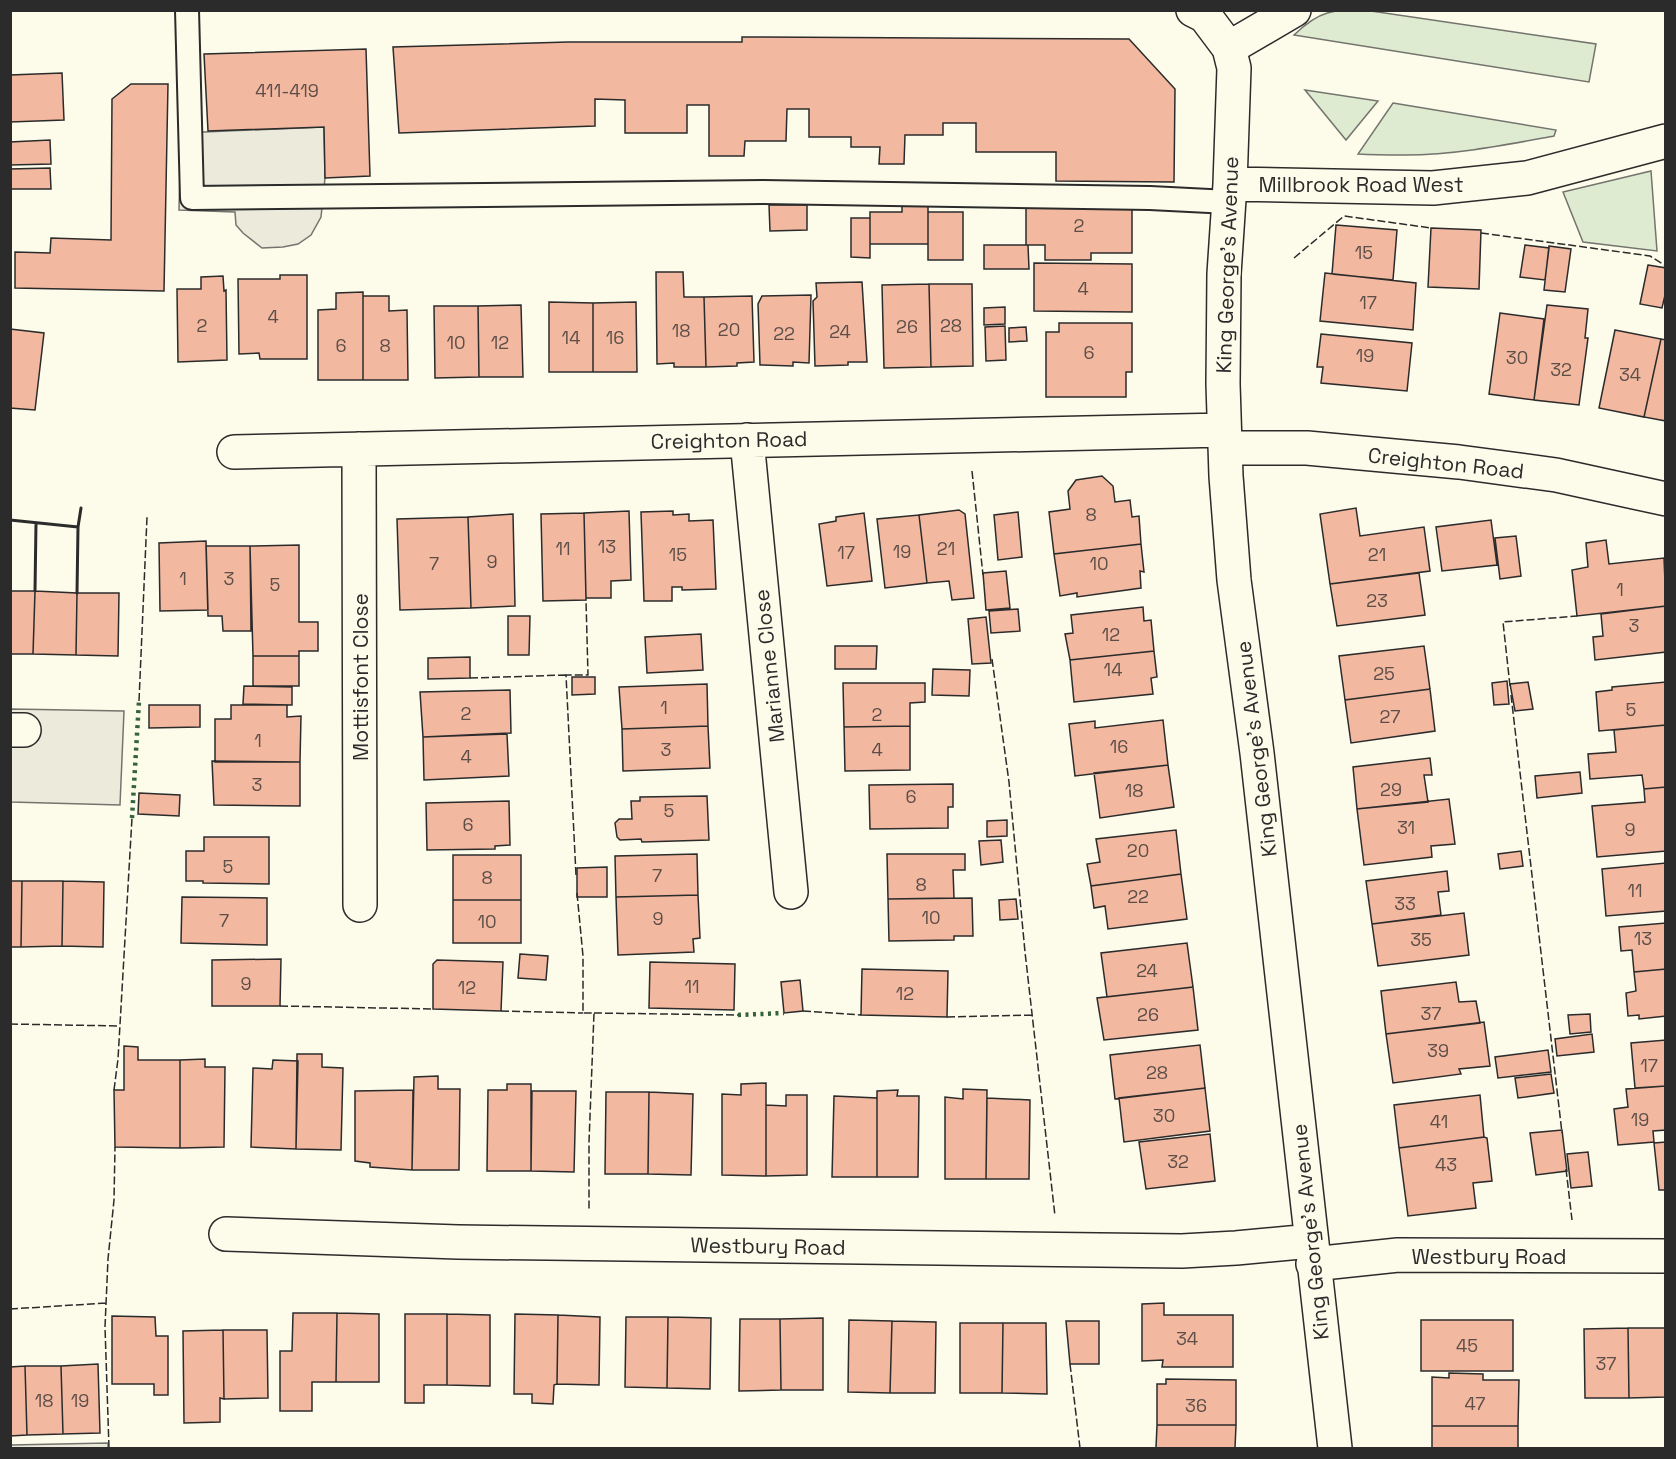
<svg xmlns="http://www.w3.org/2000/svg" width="1676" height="1459" viewBox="0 0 1676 1459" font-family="'Space Grotesk',sans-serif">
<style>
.green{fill:#deebd1;stroke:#74746e;stroke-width:1.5}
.parking{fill:#eceadb;stroke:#74746e;stroke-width:1.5}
.building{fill:#f2b8a0;stroke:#2b2b2b;stroke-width:1.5}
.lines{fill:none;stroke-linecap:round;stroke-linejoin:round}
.service-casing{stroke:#2b2b2b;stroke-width:26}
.minor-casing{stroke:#2b2b2b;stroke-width:36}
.trunk-casing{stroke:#2b2b2b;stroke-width:36}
.service{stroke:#fdfbea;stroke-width:22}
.minor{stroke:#fdfbea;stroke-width:33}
.trunk{stroke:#fdfbea;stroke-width:33}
.hedge{stroke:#34623c;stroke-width:4.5;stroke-dasharray:3 4.5;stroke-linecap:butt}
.fence{stroke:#2b2b2b;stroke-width:1.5;stroke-dasharray:8 3;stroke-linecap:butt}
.wall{stroke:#2b2b2b;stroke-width:3}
.labels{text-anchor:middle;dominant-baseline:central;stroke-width:4.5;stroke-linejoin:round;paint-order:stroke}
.number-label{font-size:18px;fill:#5d4e48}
.street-label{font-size:21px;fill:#2b2b2b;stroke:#fdfbea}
</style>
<rect width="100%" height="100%" fill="#fdfbea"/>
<!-- green -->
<path class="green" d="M1371,11L1596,44L1589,82L1294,35C1322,8 1334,10 1371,11Z
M1305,90L1378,101L1346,140Z
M1393,103L1556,130L1554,136C1505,145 1455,155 1405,155C1390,155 1374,155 1358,154Z
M1651,171L1657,251L1583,242L1563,192Z"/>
<!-- parking -->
<path class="parking" d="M324,127L325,178L321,217L311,235L298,244L283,247L262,248L243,233L236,225L235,212L179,210L181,133Z
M11,709L124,711L120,805L11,802Z
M108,1443V1448H11V1445Z"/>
<!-- building -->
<path class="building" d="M742,37L1129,39L1175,89L1174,182L1056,181V152H976V123H943V135H905L904,164H879L880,147H851V137H809V109H787L786,141H745L744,156H709V105H687V133H625V100L595,99V126L399,133L393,47L568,42H742Z
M366,49L370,176L325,178L324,127L208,131L204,54Z
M62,73L64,120L10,122V75Z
M131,84H168L164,291L15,288V252L50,253L51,238L111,240L112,99Z
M50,140L51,164L10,165V142Z
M50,168L51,189H10V169Z
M928,202V244H870V212H902V203Z
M769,205H807V230L770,231Z
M1026,205H1132V253H1091V260H1045V245H1026Z
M928,212H963V260H928Z
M851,218H870V258L851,257Z
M1336,225L1397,230L1393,280L1332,274Z
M1431,228L1481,230L1479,289L1428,287Z
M984,245H1028L1029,269H984Z
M1525,245L1549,248L1545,280L1520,277Z
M1549,246L1571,249L1565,292L1544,290Z
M1034,263L1132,264V312L1034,311Z
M1648,265L1666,268V291L1662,308L1640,304Z
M656,272H683L684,297H704L706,367H674V363L657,364Z
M1325,273L1416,283L1413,330L1320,321Z
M280,275H307V359H260L259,353L239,354L238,279H280Z
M223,276L224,291L226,290L227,360L178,362L177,289H201V277Z
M862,282L867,362H848V365L815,366L813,301L817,297L816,283Z
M929,284H972L973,366L931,367Z
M929,284L931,367L884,368L882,285Z
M363,292V380H318V310L336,309V293Z
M811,295L809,363L793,362V366L760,365L758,304L762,296Z
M363,296H389V311L407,310L408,380H363Z
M752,296L754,362L737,363V366L706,367L704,297Z
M549,302L593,303V372H549Z
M636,302L637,372H593V303Z
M521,305L523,377H479L478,306Z
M1547,305L1588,309L1585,338H1588L1579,405L1534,400Z
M434,306H478L479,377L435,378Z
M1005,307V324L984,325V308Z
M1500,313L1544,319L1534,400L1489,394Z
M1059,323H1132V372H1126V397H1046V332H1059Z
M1005,326L1006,360L986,361L985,327Z
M1026,327L1027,341L1009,342V328Z
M10,329L44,333L35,410L10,408Z
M1615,330L1661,339L1644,417L1599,408Z
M1321,334L1412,343L1407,391L1321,383L1323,367H1317Z
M1661,339L1666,340V421L1644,417Z
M1102,476L1113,486L1115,502L1130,500L1132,517L1139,516L1141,544L1054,554L1049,512L1070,509L1068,491L1076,480Z
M1356,508L1360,536L1424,527L1430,571L1330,584L1320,514Z
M959,510L965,514L974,598L952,600L949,581L927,583L919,515Z
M629,511L631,580L611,581V598H586L584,513Z
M673,511V515L689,514V521L713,520L716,589L682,590V587H672V601H644L641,512Z
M1018,512L1022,557L998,560L994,515Z
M584,513L586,600L543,601L541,514Z
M864,513L872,581L827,586L819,524L836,521V517Z
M513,514L515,606L471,608L468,517Z
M919,515L927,583L885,588L877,519Z
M468,517L471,608L400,610L397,519Z
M1491,520L1497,565L1442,571L1436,527Z
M1516,536L1521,576L1500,579L1495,538Z
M1606,540L1609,564L1664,558L1666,606L1577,616L1572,570L1588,567L1586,543Z
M206,541L208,610L160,611L159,543Z
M1141,544L1144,572L1140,571L1141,588L1077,597V593L1060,596L1054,554Z
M299,545V622H318V651H299V656H253L250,546Z
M206,546H250L251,631H223L222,616H208Z
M1006,571L1010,608L986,610L983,573Z
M1419,573L1425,615L1337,626L1330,584Z
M10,591H35L33,654H10Z
M35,591L77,593L76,655L33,654Z
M77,593H119L118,656L76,655Z
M1666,606V652L1595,660L1593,637L1603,636L1601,614Z
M1143,607L1144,621L1151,620L1154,651L1070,660L1065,634L1073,633L1071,615Z
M1018,609L1020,631L991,633L989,611Z
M508,616H530L529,655H508Z
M986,617L991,663L972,664L968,619Z
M701,634L703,670L647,673L645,637Z
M835,646H877L876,669H835Z
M1424,646L1430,689L1345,700L1339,656Z
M1154,651L1157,677L1151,678L1153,694L1074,702L1070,660Z
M253,656H299V686H253Z
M470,657V678L428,679V658Z
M933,669L970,670L969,696L932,695Z
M572,677H595V694L572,695Z
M1507,681L1509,704L1494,705L1492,683Z
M1528,682L1533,709L1515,711L1510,684Z
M1666,682V725L1599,731L1596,692L1612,690V687Z
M843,683H925V702L910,703V726L844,727Z
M707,684L708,726L622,729L619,687Z
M244,686L292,687V705L243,704Z
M1430,689L1435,731L1351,743L1345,700Z
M510,690L511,733L423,737L420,692Z
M149,705H200V727L149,728Z
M231,705H287V717L301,716L300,762H215V719H231Z
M1163,720L1168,765L1075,776L1069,724L1095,721V728Z
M1666,725V787L1644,789L1642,775L1590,779L1588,754L1616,752L1614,730Z
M708,726L710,768L623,771L622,729Z
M910,726V770L845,771L844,727Z
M507,734L509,776L424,780L423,737Z
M1430,758L1432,775H1424L1428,802L1357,809L1353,767Z
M212,761L300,762V806L214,805Z
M1168,765L1174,807L1100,818L1094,773Z
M1580,772L1582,793L1537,798L1535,776Z
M953,784V807H948V828L870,829L869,785Z
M1666,787V851L1597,857L1592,806L1645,802L1644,789Z
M139,793L180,795L179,816L138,814Z
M707,796L709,840L642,842L641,839L620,840L617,837L615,823L619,819H632L631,801H640V797Z
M1449,799L1455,844L1431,846L1432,857L1364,865L1357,809Z
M509,801L510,845L495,846V849L427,850L426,803Z
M1007,820V836L987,837V821Z
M1176,830L1181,874L1091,886L1087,864L1100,862L1096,839Z
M204,837H269V884L203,883V881H186V851H204Z
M1001,840L1003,862L981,865L979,841Z
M1521,851L1523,866L1500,869L1498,854Z
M697,854L698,895L616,897L615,856Z
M887,854H965V870H953L954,898L888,899Z
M453,855H521V900H453Z
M1666,863V911L1606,916L1602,869Z
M607,867V897H577V868Z
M1447,871L1449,891L1438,892L1441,915L1372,924L1366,881Z
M1181,874L1187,919L1108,929L1105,906L1094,908L1091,886Z
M10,881H22L21,947H10Z
M22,881H63L62,946L21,947Z
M63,881L104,882L103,947L62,946Z
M698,895L700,938L693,939L694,952L618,955L616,897Z
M182,897L267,898V945L181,943Z
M972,898L973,936H954V940L889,941L888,899Z
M1016,899L1018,919L1000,920L999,900Z
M453,900H521V943H453Z
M1464,913L1469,955L1378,966L1372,924Z
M1666,923V969L1634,972L1632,950L1621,951L1619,927Z
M1187,943L1193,987L1107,997L1101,953Z
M520,954L548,956L546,980L518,978Z
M281,959L280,1006H212V960Z
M437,960L503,962L501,1011L433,1009V964Z
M650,962L735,964L734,1010L649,1008Z
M862,969L948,971L947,1017L861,1015Z
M1666,969V1016L1639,1019V1015L1628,1016L1626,993L1636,991L1634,972Z
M800,980L803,1011L784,1013L781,982Z
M1456,982L1459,1002L1476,1001L1480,1023L1386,1034L1381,991Z
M1193,987L1198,1030L1104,1040L1097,998Z
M1590,1014L1591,1032L1570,1034L1568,1015Z
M1484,1022L1490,1066L1459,1069L1461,1074L1393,1083L1386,1034Z
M1592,1034L1594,1052L1557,1056L1555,1039Z
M1666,1040V1086L1635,1088L1631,1043Z
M1200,1045L1205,1088L1115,1099L1110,1055Z
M124,1046L138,1047V1060H180V1148L115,1147L114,1090H124Z
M1548,1050L1551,1072L1498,1078L1495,1057Z
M297,1054H322V1067L343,1068L341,1150L296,1149Z
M205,1059V1067H225L224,1147L180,1148V1060Z
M273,1060L298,1061L296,1149L251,1147L253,1068L272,1069Z
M1551,1074L1554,1093L1518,1098L1515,1078Z
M438,1076V1089H460L459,1170H412L414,1077Z
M766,1083V1176L722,1175V1094L741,1095V1084Z
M507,1084H531V1171H487L488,1090H507Z
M1666,1086V1130L1653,1131L1654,1142L1618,1145L1614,1109L1628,1107L1626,1089Z
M1205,1088L1210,1131L1124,1142L1119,1098Z
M963,1089L987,1090L986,1179H945V1097L963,1099Z
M413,1090L412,1170L370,1167V1163L355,1161V1091Z
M898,1090L897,1096H919L918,1177H877V1091Z
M532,1091H576L574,1172L531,1171Z
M606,1092H649L648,1174H605Z
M649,1092L693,1094L691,1175L648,1174Z
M786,1095H807V1175L766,1176V1105L786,1106Z
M1480,1095L1484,1137L1399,1148L1394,1105Z
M834,1096L877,1098V1177H832Z
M987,1098L1030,1100L1029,1179H986Z
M1562,1130L1567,1171L1536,1175L1530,1133Z
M1210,1134L1215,1181L1146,1189L1139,1142Z
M1484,1137L1487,1138L1492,1181L1473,1183L1476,1208L1408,1216L1399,1148Z
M1666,1142V1190H1659L1654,1143Z
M1588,1152L1592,1186L1571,1188L1567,1154Z
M1164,1303V1315H1233V1367H1162L1163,1360L1142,1361V1304Z
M293,1313H337L336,1382H312V1411H280V1351H292Z
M337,1313L379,1314V1382H336Z
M405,1314H447V1385H424V1403H405Z
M447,1314L490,1315V1386L447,1385Z
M515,1314L558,1315L557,1384L554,1385L553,1404L532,1403V1394H514Z
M558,1315L600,1317L599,1385L557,1384Z
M112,1316L155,1317L156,1336H168V1395H154V1384H112Z
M626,1317H668L667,1388L625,1387Z
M668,1317L711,1318L710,1389L667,1388Z
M823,1318V1390H781L780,1319Z
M740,1319H780L781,1390L739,1391Z
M849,1320L892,1321L890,1393L848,1392Z
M1421,1320H1513V1371H1421Z
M892,1321L936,1322L935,1393H890Z
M1066,1321H1099V1364H1070Z
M960,1323H1003L1002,1393H960Z
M1003,1323H1046L1047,1394L1002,1393Z
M1628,1328H1666V1397L1629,1398Z
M1628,1328L1629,1398H1585L1584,1329Z
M223,1330H267L268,1398L224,1399Z
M223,1330L224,1399L220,1398V1422L184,1423L183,1331Z
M98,1364L100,1433L63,1434L61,1366Z
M25,1366H61L63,1434L27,1435Z
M25,1366L27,1435L10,1436V1367Z
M1449,1373L1483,1374V1380H1519L1518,1426H1432V1377L1449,1378Z
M1166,1379L1236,1380V1425H1157V1384H1166Z
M1157,1425H1236L1235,1448H1156Z
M1432,1426H1518V1448H1432Z"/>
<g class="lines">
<defs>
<path id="service" d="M187,10L192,198L763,192L1150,198L1229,202"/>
<path id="minor" d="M1193,10L1205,16L1229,48L1234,68L1230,184L1224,274L1223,384L1226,476L1234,580L1257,753L1335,1448
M1230,184L1433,188L1527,178L1666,141
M747,440L791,892
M1225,448H1307L1459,462L1556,475L1666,499
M359,449L360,905
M234,452L1224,430
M10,730H24
M226,1234L458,1242L1182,1251L1236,1248L1311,1241
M1313,1264L1398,1255L1666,1256"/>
<path id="trunk" d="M1229,48L1294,10"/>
</defs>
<!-- service casing -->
<use href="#service" class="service-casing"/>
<!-- minor casing -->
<use href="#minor" class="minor-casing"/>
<!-- trunk casing -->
<use href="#trunk" class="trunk-casing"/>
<!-- service -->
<use href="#service" class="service"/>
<!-- minor -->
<use href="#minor" class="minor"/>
<!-- trunk -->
<use href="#trunk" class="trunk"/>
<!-- hedge -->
<path class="hedge" d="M132,818L139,701
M738,1015L784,1013"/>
<!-- fence -->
<path class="fence" d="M1481,233L1650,256L1666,266
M1294,258L1344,216L1431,228
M972,471L983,575
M992,659L1009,782L1025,952L1055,1216
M470,678L566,675
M1510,686L1503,622L1577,616
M1511,695L1562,1133
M139,701L147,517
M576,875L566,675H588L586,600
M577,893L583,956V1013H594L589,1142V1209
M280,1006L433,1009
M501,1011L583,1013
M803,1011L861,1015
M594,1013L738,1015
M947,1017L1032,1015
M10,1024L120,1026
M114,1090L118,1059L132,818
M1566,1169L1572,1220
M10,1309L106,1303
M1070,1364L1080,1448
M109,1448L105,1327L108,1259L114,1200L115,1147"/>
<!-- wall -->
<path class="wall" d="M10,520L78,527
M35,591L36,523
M77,593L78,527L81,508"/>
</g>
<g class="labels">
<!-- number labels -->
<g class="number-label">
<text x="287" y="90">411-419</text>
<text x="1079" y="225">2</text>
<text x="1364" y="252">15</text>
<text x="1083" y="288">4</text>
<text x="1368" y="302">17</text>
<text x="273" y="316">4</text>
<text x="202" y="325">2</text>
<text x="951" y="325">28</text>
<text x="907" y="326">26</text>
<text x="729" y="329">20</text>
<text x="681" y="330">18</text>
<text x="840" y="331">24</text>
<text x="784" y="333">22</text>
<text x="571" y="337">14</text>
<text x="615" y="337">16</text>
<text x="456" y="342">10</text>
<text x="500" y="342">12</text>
<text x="341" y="345">6</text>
<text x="385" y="345">8</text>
<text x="1089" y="352">6</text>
<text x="1365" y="355">19</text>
<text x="1517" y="357">30</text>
<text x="1561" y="369">32</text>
<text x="1630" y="374">34</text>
<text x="1091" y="514">8</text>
<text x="607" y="546">13</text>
<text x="563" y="548">11</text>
<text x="946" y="548">21</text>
<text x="902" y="551">19</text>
<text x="846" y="552">17</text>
<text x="678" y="554">15</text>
<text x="1377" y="554">21</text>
<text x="492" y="561">9</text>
<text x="434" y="563">7</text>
<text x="1099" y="563">10</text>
<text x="183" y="578">1</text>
<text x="229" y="578">3</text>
<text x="275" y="584">5</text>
<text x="1620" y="589">1</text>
<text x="1377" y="600">23</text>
<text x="1634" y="625">3</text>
<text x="1111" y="634">12</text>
<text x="1113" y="669">14</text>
<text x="1384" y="673">25</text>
<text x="664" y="707">1</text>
<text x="1631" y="709">5</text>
<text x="466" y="713">2</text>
<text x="877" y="714">2</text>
<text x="1390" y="716">27</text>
<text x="258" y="740">1</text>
<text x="1119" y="746">16</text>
<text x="666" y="749">3</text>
<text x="877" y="749">4</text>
<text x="466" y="756">4</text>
<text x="257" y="784">3</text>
<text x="1391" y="789">29</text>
<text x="1134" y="790">18</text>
<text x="911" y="796">6</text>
<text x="669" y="810">5</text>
<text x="468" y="824">6</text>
<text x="1406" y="827">31</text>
<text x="1630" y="829">9</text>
<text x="1138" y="850">20</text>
<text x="228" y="866">5</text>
<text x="657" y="875">7</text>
<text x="487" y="877">8</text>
<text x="921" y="884">8</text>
<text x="1635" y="890">11</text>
<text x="1138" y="896">22</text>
<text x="1405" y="903">33</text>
<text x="931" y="917">10</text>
<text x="658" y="918">9</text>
<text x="224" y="920">7</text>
<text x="487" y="921">10</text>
<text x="1643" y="938">13</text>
<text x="1421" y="939">35</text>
<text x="1147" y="970">24</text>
<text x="246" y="983">9</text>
<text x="692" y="986">11</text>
<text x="467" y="987">12</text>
<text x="905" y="993">12</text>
<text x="1431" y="1013">37</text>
<text x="1148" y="1014">26</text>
<text x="1438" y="1050">39</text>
<text x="1649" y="1065">17</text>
<text x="1157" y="1072">28</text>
<text x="1164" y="1115">30</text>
<text x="1640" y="1119">19</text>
<text x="1439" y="1121">41</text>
<text x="1178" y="1161">32</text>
<text x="1446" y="1164">43</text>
<text x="1187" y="1338">34</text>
<text x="1467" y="1345">45</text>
<text x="1606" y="1363">37</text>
<text x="44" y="1400">18</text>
<text x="80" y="1400">19</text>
<text x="1475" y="1403">47</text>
<text x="1196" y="1405">36</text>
</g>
<!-- street labels -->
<g class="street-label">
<text x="1361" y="184">Millbrook Road West</text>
<text transform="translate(1227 265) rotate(-88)">King George's Avenue</text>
<text transform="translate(729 440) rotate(-1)">Creighton Road</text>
<text transform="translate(1446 463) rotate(6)">Creighton Road</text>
<text transform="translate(769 666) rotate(-96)">Marianne Close</text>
<text transform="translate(360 677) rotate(-90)">Mottisfont Close</text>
<text transform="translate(1256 749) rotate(-97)">King George's Avenue</text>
<text transform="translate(1310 1232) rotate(-96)">King George's Avenue</text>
<text transform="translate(768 1246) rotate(1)">Westbury Road</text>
<text x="1489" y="1256">Westbury Road</text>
</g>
</g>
<!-- border -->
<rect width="1676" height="1459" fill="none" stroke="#2b2b2b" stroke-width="24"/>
</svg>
